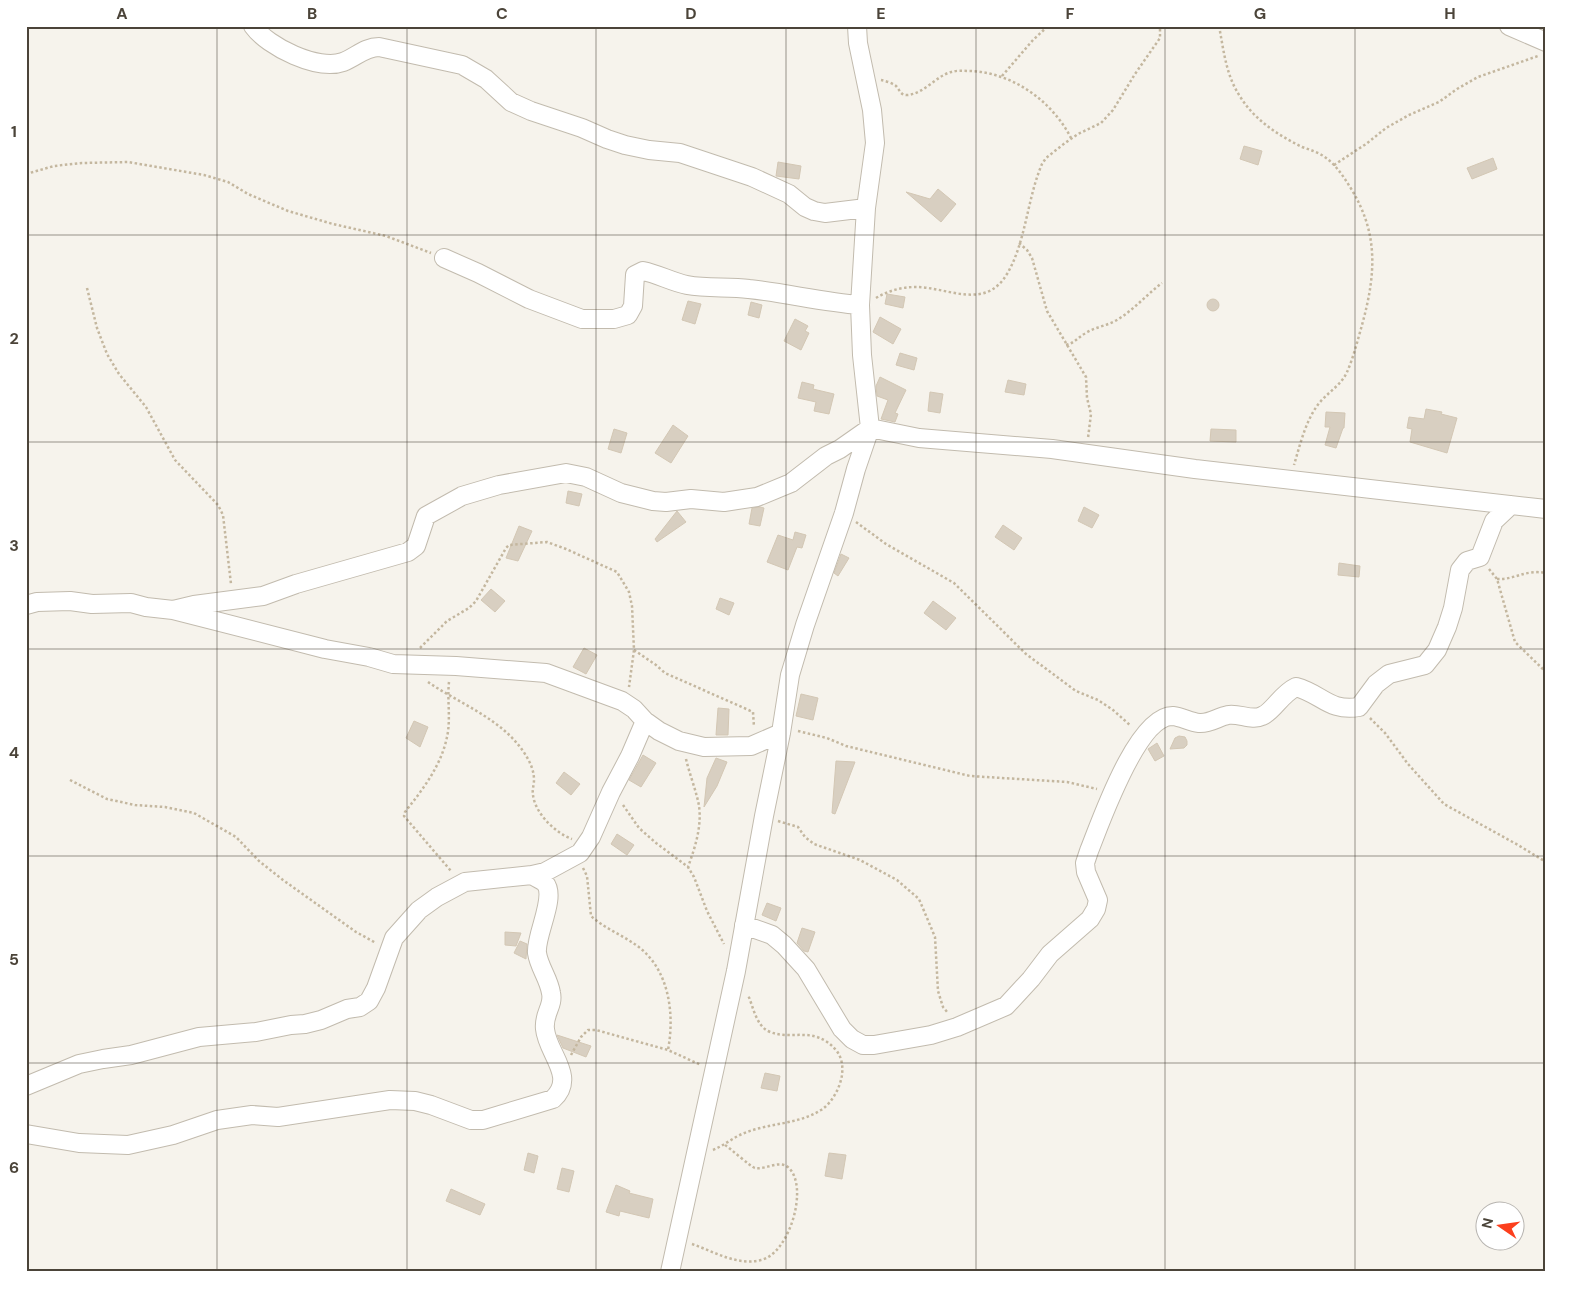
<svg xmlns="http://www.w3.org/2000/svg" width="1572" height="1298" viewBox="0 0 1572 1298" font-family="'DM Sans',sans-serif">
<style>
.building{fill:#d8cfc1;stroke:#d3c7b4}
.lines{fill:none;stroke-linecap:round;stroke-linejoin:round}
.minor-casing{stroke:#c2bbae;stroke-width:20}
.path{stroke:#c4b79f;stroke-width:2.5;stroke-dasharray:2.5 2.5;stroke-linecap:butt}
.minor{stroke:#fff;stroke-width:18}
.grid{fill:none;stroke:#4b4439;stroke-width:1;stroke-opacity:0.55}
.neatline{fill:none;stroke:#4b4439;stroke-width:2}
.grid-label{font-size:16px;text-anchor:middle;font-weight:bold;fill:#4b4439}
</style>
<rect width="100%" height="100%" fill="#f6f3ec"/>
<!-- building -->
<path class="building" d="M1244,146L1262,151L1258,165L1240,159Z
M1493,158L1497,169L1472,179L1467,168Z
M778,162L801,166L799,179L776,176Z
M938,189L956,204L941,222L906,192L930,199Z
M887,294L905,297L903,308L885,304Z
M1207 305a6 6 0 1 1 12 0a6 6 0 1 1-12 0Z
M688,301L701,304L695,324L682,320Z
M751,302L762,305L759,318L748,315Z
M880,317L901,329L893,344L873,332Z
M795,319L808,326L805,331L809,333L801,350L784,341Z
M900,353L917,358L914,370L896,365Z
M880,377L906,390L895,413L898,414L895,422L881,419L888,400L877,396L876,386Z
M1008,380L1026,384L1024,395L1005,392Z
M802,382L814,385L813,389L834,394L829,414L814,411L816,402L798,398Z
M930,392L943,394L940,413L928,411Z
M1426,409L1442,412L1441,414L1457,418L1447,453L1410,442L1412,429L1407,428L1409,417L1424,419Z
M1326,412L1345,413L1344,428H1343L1336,448L1325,445L1330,427H1325Z
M673,425L688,436L671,463L655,453Z
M614,429L627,433L621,453L608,449Z
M1211,429L1236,430V442L1210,441Z
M568,491L582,494L579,506L566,503Z
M760,507L764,508L760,526L749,524L752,508Z
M1084,507L1099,515L1092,528L1078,521Z
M677,511L686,522L657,542L655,539Z
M1003,525L1022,538L1014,550L995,537Z
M519,526L532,531L518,561L506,558Z
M795,532L806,535L802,548L797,547L788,570L767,562L778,535L793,540Z
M841,554L849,558L838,576L834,573Z
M1339,563L1360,566L1359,577L1338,575Z
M491,589L505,601L495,612L481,600Z
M720,598L734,603L729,615L716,609Z
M933,601L956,618L946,630L924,613Z
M584,648L597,655L586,674L573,667Z
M801,694L818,698L813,720L796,716Z
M718,708L729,709L728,735H716Z
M414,721L428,727L420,747L406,738Z
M1179,736L1185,737L1187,741V745L1184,748L1170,749L1175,738Z
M1157,743L1164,756L1155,761L1148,749Z
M643,755L656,763L641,787L629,780Z
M716,758L727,762L717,786L704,807L707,778Z
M836,761L855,762L835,814L832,813Z
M564,772L580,784L571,795L556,783Z
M617,834L634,845L627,855L611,844Z
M767,903L781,908L776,921L762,915Z
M802,928L815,932L808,952L804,951L797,943Z
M505,932L521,933L516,946L505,945Z
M520,941L527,944L526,959L514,953Z
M557,1035L591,1046L586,1057L563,1048Z
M765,1073L780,1076L777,1091L761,1088Z
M528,1153L538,1156L534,1173L524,1170Z
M829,1153L846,1155L842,1179L825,1176Z
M562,1168L574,1171L569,1192L557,1189Z
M616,1185L630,1191L629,1193L653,1199L649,1218L620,1211L619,1216L606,1212Z
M451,1189L485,1204L480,1215L446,1201Z"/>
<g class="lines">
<defs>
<path id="minor" d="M253,26C268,47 318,71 343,62C356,57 365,47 379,47L462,65L486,79L511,102L531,111L582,128L607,139L625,145L649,150L680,153L752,177L789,194L805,207L814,211L825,213L866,208
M1509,26L1546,42
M444,258L478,273L529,299L582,319H614L628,315L633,306L635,275L643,271C658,274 672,282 687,285C708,289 729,286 749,289C786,293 823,302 860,305
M26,605L37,602L70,601L92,604L131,603L146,607L173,610L325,649L369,657L393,664L456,666L546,673L622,701L634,709L645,721L659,731L679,741L704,747L751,746L781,733
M173,610L194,605L263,596L296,584L408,552L416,546L426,516L462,496L499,485L566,473L586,477L621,493L653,501L666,502L691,499L724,502L757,497L791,483L826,456L840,449L870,428L919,438L1052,449L1195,469L1546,509
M744,925L772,935L784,945L806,969L842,1029L852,1039L863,1045H874L931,1035L957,1027L1006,1006L1031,979L1050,954L1090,919L1096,909L1098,900L1086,872L1085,863L1089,851C1100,824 1137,715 1173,716C1182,717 1190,722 1199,723C1210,724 1218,717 1228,715C1239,713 1252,721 1262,716C1273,712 1281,694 1296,687C1322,694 1329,712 1359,707L1376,684L1389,674L1425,665L1437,650L1447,627L1453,608L1460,570L1467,561L1480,557L1494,521L1511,505
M26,1086L79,1064L103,1059L131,1055L199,1037L256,1032L291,1025L305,1024L321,1020L347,1009L360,1007L369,1001L376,988L394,938L419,910L437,897L465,882L532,875L545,872L580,853L591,837L611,792L630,756L645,721
M26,1134L79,1143L128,1145L173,1135L217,1120L252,1115L278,1117L390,1100L415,1101L431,1105L471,1120H483L553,1099C577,1077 547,1053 545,1029C543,1014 554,1006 551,993C549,979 539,967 537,953C535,935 557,897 545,883C542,880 536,878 532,875
M670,1272L736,971L764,816L781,733L790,675L805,625L844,513L856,469L870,428L862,355L860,305L866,208L875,143L872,110L858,43L857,26"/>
</defs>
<!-- minor casing -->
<use href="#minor" class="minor-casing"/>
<!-- path -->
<path class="path" d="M1219,26C1224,52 1226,76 1241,98C1256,121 1278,135 1302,147C1308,149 1314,151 1320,154C1333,161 1342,174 1350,187C1379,233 1376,274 1362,325C1358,339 1353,359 1347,372C1341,386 1326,393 1317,406C1305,423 1300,445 1294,465
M1002,76L1033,40L1048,26
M881,80C886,81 892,83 896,86C900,90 900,95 907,95C924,94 936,76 951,72C957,70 964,71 971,71C1013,73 1052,101 1071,138
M1334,165L1366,144L1386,128L1409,115L1439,102L1457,89L1478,77L1538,56
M26,174L54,166L82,163L128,162L204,175L228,182L248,194L288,211L333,224L386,236L431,253
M1019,243L1027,250L1032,258L1047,311L1086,377L1087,398L1091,414L1088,438
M87,288L97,328L107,354L119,374L146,407L175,460L218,505L223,515L231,584
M876,298C888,291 901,287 916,287C947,287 985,311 1007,274C1026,242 1027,199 1042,164L1046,158L1065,143L1078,134L1101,123L1113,110L1135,74L1160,38V26
M1066,345C1075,343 1078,337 1086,333C1095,327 1106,326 1115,321C1133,311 1146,295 1162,283
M856,522L886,544L954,583L1026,654L1076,691L1098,700L1113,710L1131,726
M1489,569L1497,579L1515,642L1546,672
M1497,579C1515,580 1525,569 1546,573
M420,648L447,621L469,608L476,601L506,548L509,545L547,542L566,549L617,572L629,592L632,606L634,650L629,687
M634,650L656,665L665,673L753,712L754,727
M428,682C460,704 500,718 523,751C529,760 534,769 534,780C534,785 532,790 533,795C535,813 555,833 572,839
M449,682C447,700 451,719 447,737C441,766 423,789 405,812L404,816L451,871
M1370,718L1385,733L1408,764L1444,804L1518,845L1546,862
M798,731L827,738L846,746L970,776L1067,782L1097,789
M686,759C689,772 694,785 697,797C704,820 696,845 688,867
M70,780L107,799L135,805L165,807L194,813L236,837L259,861L283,880L356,932L376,943
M623,805L639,828L656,843L688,867L694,877L707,911L724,944
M778,821L798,827L805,837L814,844L860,860L897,880L919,899L935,937L938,991L943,1007L948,1013
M583,868L587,876L591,916C604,928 622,935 636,945C669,968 675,1013 668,1050
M571,1055L581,1037L588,1030H596L668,1050L701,1065
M713,1150C725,1145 735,1136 747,1132C771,1123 799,1124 821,1110C832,1103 840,1088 842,1075C843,1065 842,1058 836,1050C813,1024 791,1042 768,1031C756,1025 753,1006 748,995
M692,1244C715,1252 737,1266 761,1260C789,1254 809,1188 789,1168C780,1159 766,1170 755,1168C751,1167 731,1149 725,1145"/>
<!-- minor -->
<use href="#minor" class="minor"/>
</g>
<!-- grid -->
<path class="grid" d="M217,26V1272M407,26V1272M596,26V1272M786,26V1272M976,26V1272M1165,26V1272M1355,26V1272M26,235H1546M26,442H1546M26,649H1546M26,856H1546M26,1063H1546"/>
<!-- border -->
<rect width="1572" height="1298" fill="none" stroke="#ffffff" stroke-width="55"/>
<!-- north arrow -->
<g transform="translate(1500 1226) rotate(283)"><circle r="24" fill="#ffffff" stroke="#b7b4b0"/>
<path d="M0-4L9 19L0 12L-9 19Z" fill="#fc3f1d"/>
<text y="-8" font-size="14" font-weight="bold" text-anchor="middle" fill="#4b4439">N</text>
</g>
<rect x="28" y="28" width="1516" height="1242" class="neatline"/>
<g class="grid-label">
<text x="122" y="19">A</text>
<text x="312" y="19">B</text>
<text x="502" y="19">C</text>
<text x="691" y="19">D</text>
<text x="881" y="19">E</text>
<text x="1070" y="19">F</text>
<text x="1260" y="19">G</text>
<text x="1450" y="19">H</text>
<text x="14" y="137">1</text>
<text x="14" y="344">2</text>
<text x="14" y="551">3</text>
<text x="14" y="758">4</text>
<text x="14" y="965">5</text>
<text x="14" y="1173">6</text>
</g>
</svg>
